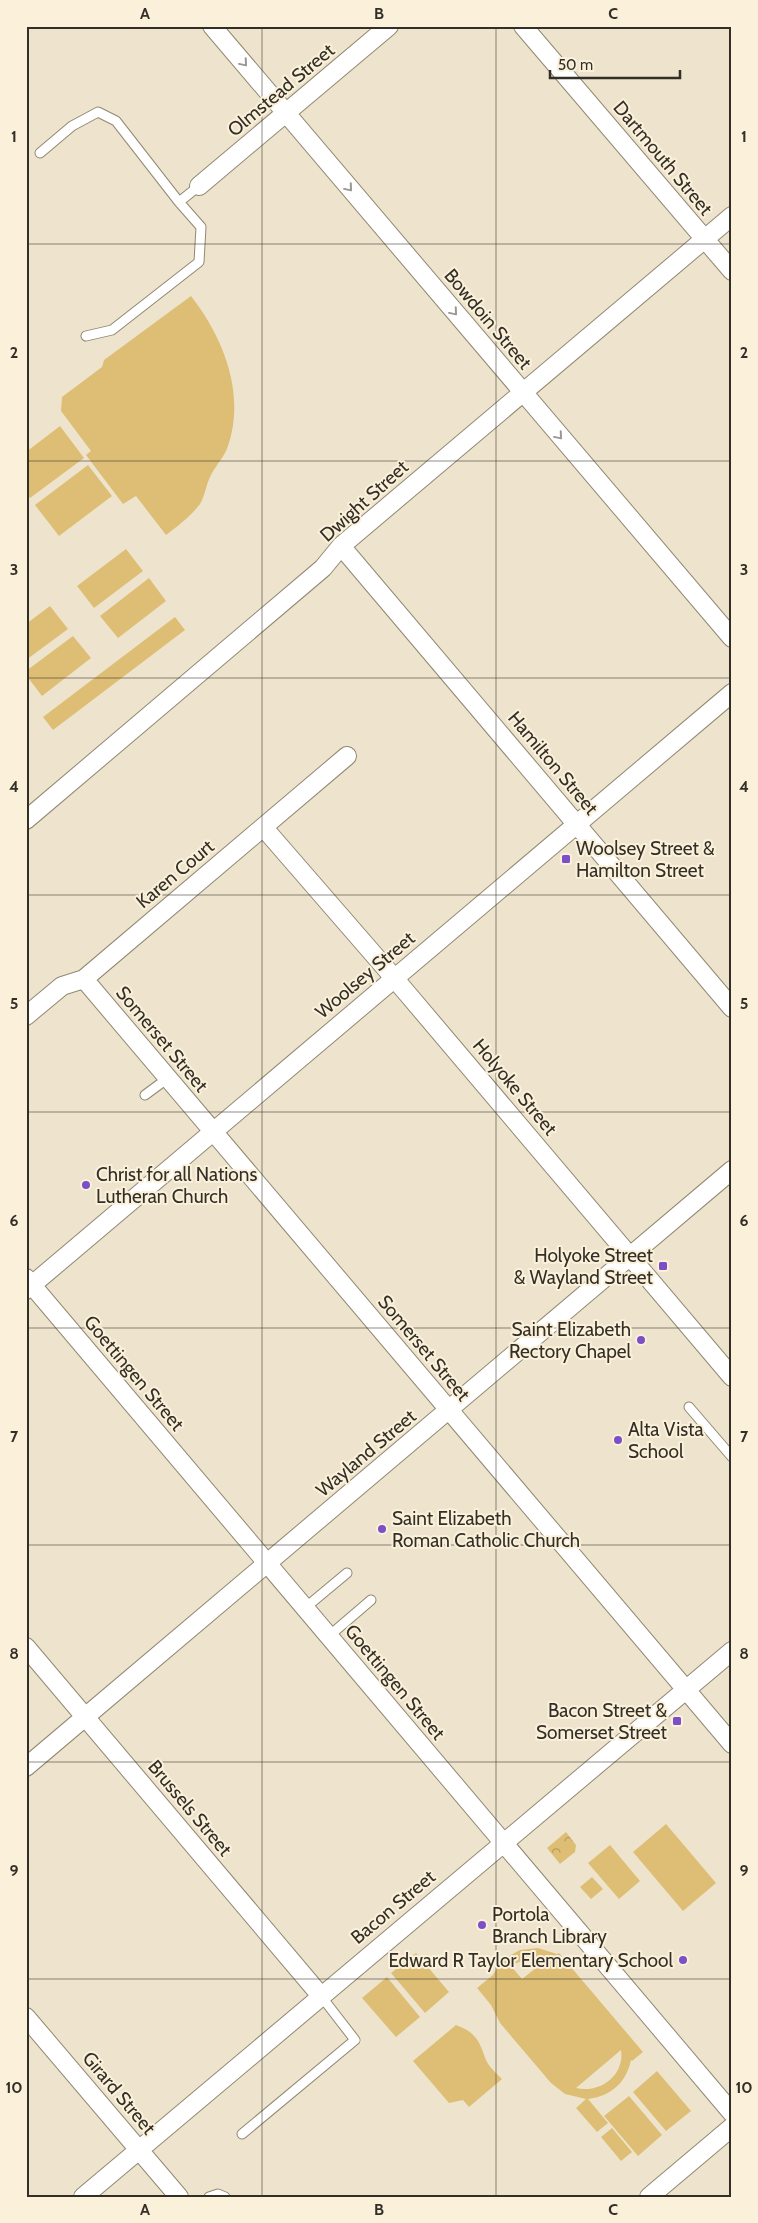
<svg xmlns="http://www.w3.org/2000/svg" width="758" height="2223" viewBox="0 0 758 2223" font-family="Cabin,sans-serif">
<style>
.grass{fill:#ddbe74;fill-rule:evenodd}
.park{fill:url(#park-crowns)}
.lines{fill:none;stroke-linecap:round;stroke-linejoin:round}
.service-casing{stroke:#918873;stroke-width:11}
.minor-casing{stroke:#918873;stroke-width:20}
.service{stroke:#fff;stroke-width:9}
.minor{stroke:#fff;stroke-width:18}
.oneway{stroke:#999793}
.grid{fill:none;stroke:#332f27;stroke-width:1;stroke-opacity:0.55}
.poi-dot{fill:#7c4fc7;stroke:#fbf1db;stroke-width:2}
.labels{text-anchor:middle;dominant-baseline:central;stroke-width:4;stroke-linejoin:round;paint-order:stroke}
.street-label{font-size:19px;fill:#332f27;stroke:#fbf1db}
.poi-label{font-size:19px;fill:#332f27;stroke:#fbf1db;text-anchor:start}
.neatline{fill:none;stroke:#332f27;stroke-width:2}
.grid-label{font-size:16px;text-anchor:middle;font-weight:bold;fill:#332f27}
</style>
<defs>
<pattern id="park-crowns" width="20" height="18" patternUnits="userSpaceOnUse" patternTransform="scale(1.25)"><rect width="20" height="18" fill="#ddbe74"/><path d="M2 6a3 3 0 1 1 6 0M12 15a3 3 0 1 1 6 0" fill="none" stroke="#b49b5f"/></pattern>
</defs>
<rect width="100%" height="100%" fill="#eee4ce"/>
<!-- grass -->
<path class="grass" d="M191,296C223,337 246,393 228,446C225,456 216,465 211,475C206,484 205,496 200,504C191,516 178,526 166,535L136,496L123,504L86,455L91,451L61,411L62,397L102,367L104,360Z
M60,426L84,458L30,498L26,493V452Z
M88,465L112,496L59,536L35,505Z
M126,549L143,571L94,608L77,586Z
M149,578L166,601L118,638L100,616Z
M50,606L68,629L26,660V624Z
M175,617L185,630L53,730L43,717Z
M73,636L91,658L42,696L26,675V671Z
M666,1824L716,1883L683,1911L633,1852Z
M610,1845L640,1881L619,1899L588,1863Z
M592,1877L603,1889L591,1899L580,1887Z
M538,1948L557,1954L559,1953L643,2052L632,2061L631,2060C626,2083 611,2096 588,2099L608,2123L597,2132L576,2108L586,2099L565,2094L551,2083L500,2023L491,2005L477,1988L493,1975L499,1965L509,1956L520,1950ZM536,1958L546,1960L522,1979L511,1966L525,1959ZM621,2050C625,2075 600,2094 576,2088Z
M416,1953L449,1992L425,2013L391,1973Z
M387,1977L420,2017L396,2037L362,1998Z
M456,2025C477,2033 479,2041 486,2060C489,2067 497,2074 502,2079L469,2107L463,2100L449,2103L413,2061Z
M657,2071L691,2111L666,2131L633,2092Z
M629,2096L662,2135L638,2156L604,2116Z
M612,2128L632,2152L621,2161L601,2137Z"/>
<!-- park -->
<path class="park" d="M566,1832L576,1845L575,1852L560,1864L547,1848Z"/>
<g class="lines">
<defs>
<path id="service" d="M40,153L72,126L98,112L116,121L179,202
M86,336L112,330L199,262L201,227L179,202L199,186
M145,1095L168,1078
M689,1407L732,1457
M305,1608L347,1573
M329,1636L371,1600
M242,2134L355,2040L321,1996
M209,2197L218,2194L225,2197"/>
<path id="minor" d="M212,26L732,638
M523,26L732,271
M199,186L389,26
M341,546L732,1008
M26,820L323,568L341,546L732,216
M264,828L395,979L732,1377
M84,979L732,1744
M26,1016L62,986L84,979L347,756
M26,1278L732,2113
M26,1290L732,693
M26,1647L321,1996
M26,1767L732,1170
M26,2017L179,2197
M83,2197L732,1651
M649,2197L732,2127"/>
</defs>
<!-- service casing -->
<use href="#service" class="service-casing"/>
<!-- minor casing -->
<use href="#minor" class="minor-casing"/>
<!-- service -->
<use href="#service" class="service"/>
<!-- minor -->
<use href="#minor" class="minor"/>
</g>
<!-- one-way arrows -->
<defs><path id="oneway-chevron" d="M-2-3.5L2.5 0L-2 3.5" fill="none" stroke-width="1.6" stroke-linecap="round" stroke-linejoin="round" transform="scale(1.25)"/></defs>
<g class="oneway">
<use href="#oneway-chevron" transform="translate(244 63) rotate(50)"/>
<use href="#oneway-chevron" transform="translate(349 188) rotate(50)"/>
<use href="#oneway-chevron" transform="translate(454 312) rotate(50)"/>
<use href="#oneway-chevron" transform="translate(559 436) rotate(50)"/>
</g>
<!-- grid -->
<path class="grid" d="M262,26V2197M496,26V2197M26,244H732M26,461H732M26,678H732M26,895H732M26,1112H732M26,1328H732M26,1545H732M26,1762H732M26,1979H732"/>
<!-- markers -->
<g class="poi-dot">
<rect x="561" y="854" width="10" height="10" rx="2.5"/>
<circle cx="86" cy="1185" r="5"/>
<rect x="658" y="1261" width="10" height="10" rx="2.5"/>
<circle cx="641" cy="1340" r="5"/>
<circle cx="618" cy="1440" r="5"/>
<circle cx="382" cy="1529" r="5"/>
<rect x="672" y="1716" width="10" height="10" rx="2.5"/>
<circle cx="482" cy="1925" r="5"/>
<circle cx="683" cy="1960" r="5"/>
</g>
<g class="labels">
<!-- street labels -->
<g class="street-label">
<text transform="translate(281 90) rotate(-40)">Olmstead Street</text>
<text transform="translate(663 158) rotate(50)">Dartmouth Street</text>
<text transform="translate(488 319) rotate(50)">Bowdoin Street</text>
<text transform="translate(364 501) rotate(-42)">Dwight Street</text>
<text transform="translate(553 763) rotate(50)">Hamilton Street</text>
<text transform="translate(175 874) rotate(-40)">Karen Court</text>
<text transform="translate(365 975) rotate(-40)">Woolsey Street</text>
<text transform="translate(162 1039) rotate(50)">Somerset Street</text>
<text transform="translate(515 1087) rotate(50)">Holyoke Street</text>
<text transform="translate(424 1348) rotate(50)">Somerset Street</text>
<text transform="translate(134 1373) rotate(50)">Goettingen Street</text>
<text transform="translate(366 1453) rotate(-40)">Wayland Street</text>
<text transform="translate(395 1682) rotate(50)">Goettingen Street</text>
<text transform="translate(190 1808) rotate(50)">Brussels Street</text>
<text transform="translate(393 1907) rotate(-40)">Bacon Street</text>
<text transform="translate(119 2093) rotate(50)">Girard Street</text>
</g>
<!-- poi labels -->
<g class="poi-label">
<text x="576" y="848">Woolsey Street &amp;<tspan x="576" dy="22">Hamilton Street</tspan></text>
<text x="96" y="1174">Christ for all Nations<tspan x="96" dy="22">Lutheran Church</tspan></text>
<text x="653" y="1255" text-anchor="end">Holyoke Street<tspan x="653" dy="22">&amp; Wayland Street</tspan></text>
<text x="631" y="1329" text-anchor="end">Saint Elizabeth<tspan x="631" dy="22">Rectory Chapel</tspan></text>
<text x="628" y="1429">Alta Vista<tspan x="628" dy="22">School</tspan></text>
<text x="392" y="1518">Saint Elizabeth<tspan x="392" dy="22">Roman Catholic Church</tspan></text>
<text x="667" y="1710" text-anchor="end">Bacon Street &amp;<tspan x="667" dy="22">Somerset Street</tspan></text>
<text x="492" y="1914">Portola<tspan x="492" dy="22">Branch Library</tspan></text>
<text x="673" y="1960" text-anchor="end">Edward R Taylor Elementary School</text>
</g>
</g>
<!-- border -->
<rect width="758" height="2223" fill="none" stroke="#fbf1db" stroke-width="55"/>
<!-- scale -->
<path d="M550 70v8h130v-8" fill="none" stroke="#332f27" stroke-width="2.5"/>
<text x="558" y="70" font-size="15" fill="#332f27" stroke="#fbf1db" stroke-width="4" paint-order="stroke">50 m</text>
<rect x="28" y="28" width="702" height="2168" class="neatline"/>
<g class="grid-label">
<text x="145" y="19">A</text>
<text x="379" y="19">B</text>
<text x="613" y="19">C</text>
<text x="14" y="142">1</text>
<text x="744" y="142">1</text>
<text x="14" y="358">2</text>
<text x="744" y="358">2</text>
<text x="14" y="575">3</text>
<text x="744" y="575">3</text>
<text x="14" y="792">4</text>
<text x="744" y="792">4</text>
<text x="14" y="1009">5</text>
<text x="744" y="1009">5</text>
<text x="14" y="1226">6</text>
<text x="744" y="1226">6</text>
<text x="14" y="1442">7</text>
<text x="744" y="1442">7</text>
<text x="14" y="1659">8</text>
<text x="744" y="1659">8</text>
<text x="14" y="1876">9</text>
<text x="744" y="1876">9</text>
<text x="14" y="2093">10</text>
<text x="744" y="2093">10</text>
<text x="145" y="2215">A</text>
<text x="379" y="2215">B</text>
<text x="613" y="2215">C</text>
</g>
</svg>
